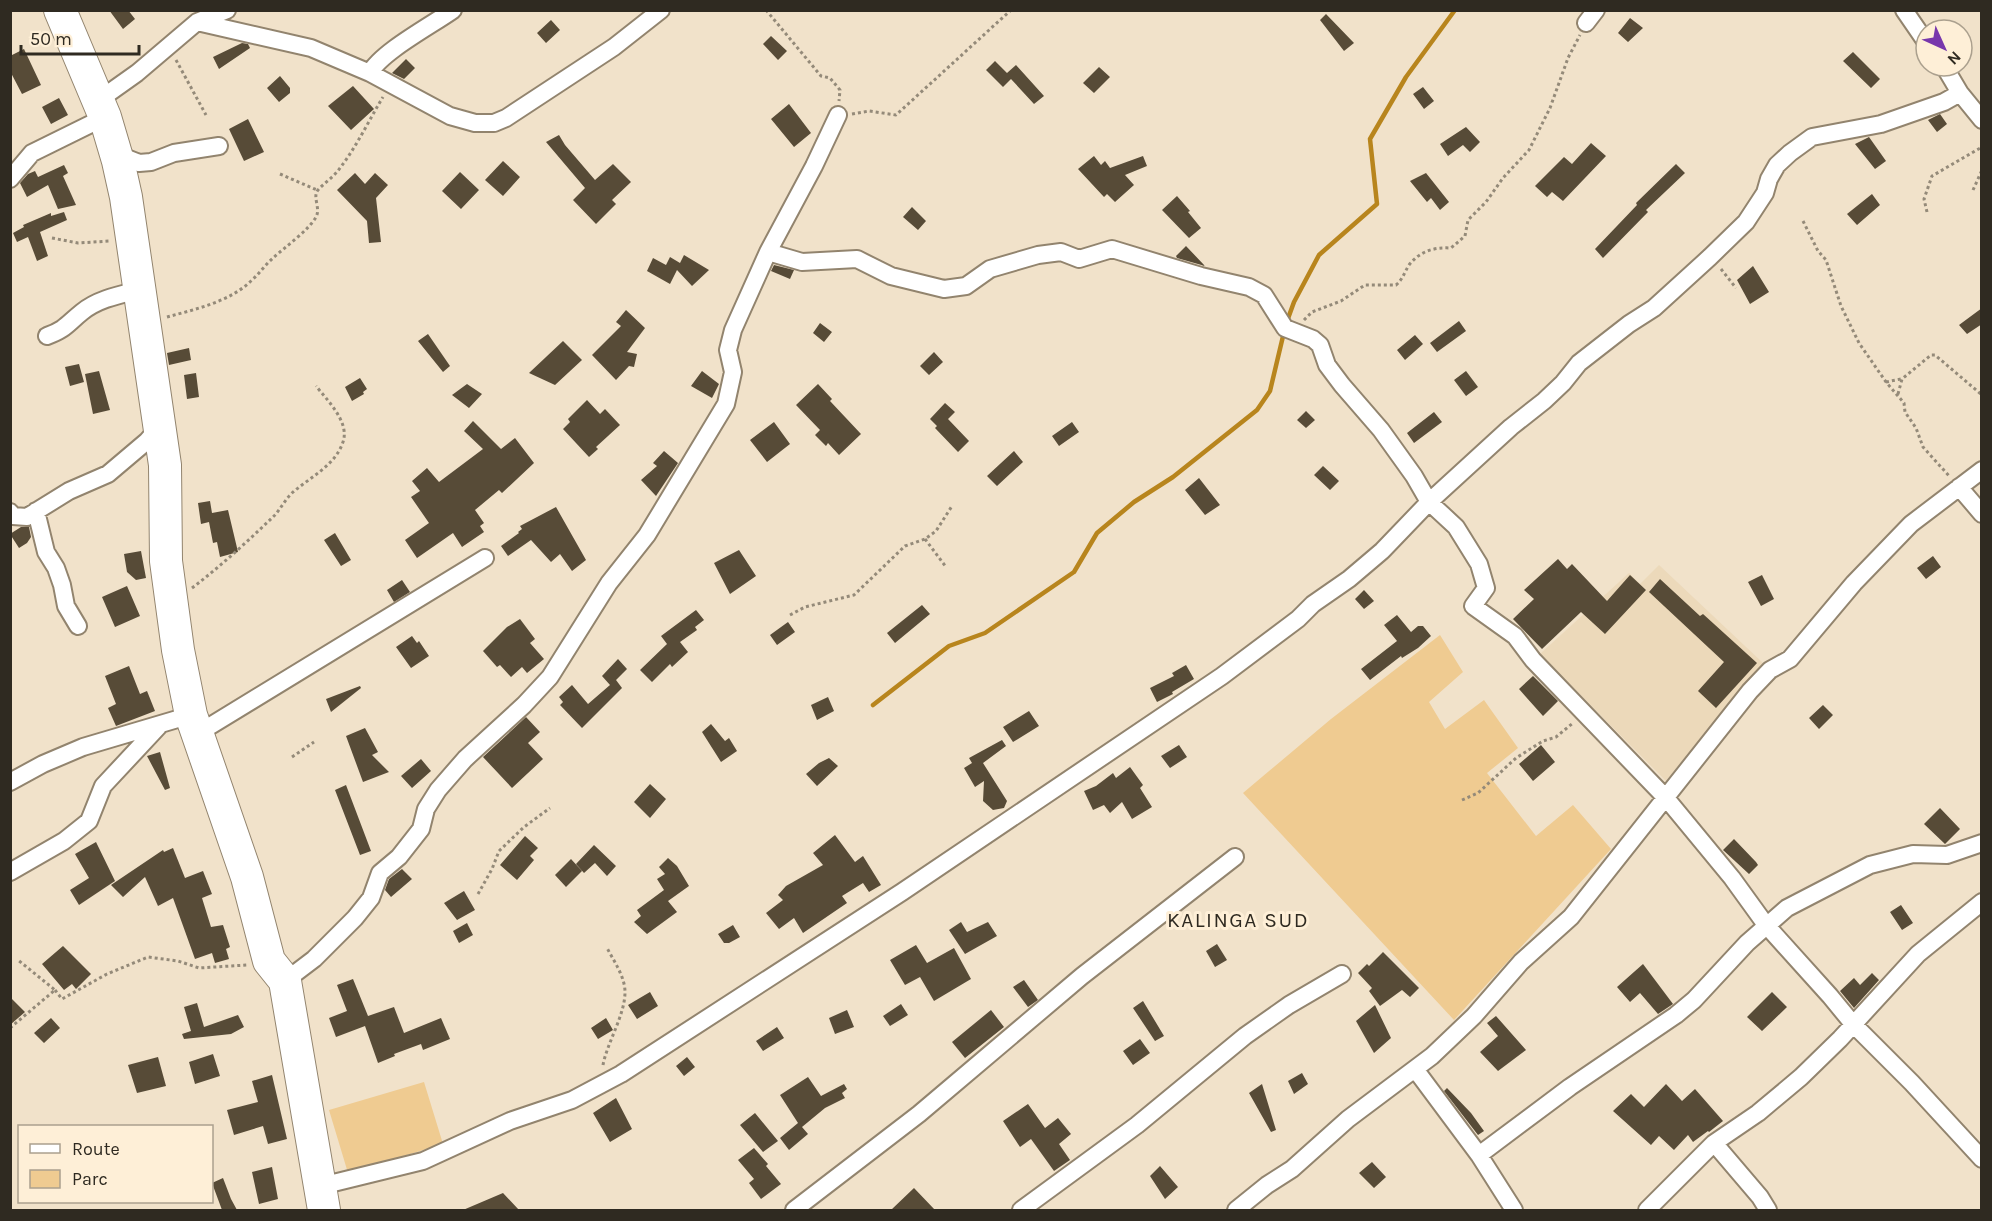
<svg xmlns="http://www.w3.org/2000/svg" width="1992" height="1221" viewBox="0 0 1992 1221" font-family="Karla,sans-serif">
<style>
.built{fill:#ecd9ba}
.green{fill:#efcb91}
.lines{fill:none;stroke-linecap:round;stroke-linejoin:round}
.stream{stroke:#b8851d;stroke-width:4.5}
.building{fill:#574b37}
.street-casing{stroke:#92846e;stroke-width:20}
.highway-casing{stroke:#92846e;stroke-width:34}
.path{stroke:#948a79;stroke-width:3;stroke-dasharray:3 3;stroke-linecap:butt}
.street{stroke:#fff;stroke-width:16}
.highway{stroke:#fff;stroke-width:32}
.labels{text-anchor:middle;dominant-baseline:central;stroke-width:6;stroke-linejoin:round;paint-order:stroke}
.quarter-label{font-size:21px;letter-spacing:1.5px;fill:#2f2a21;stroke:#feefd7}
</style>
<rect width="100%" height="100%" fill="#f1e2ca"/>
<!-- built -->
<path class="built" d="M1659,565L1763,663L1666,781L1540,654L1629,573L1640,584Z"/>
<!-- green -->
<path class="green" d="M1440,635L1463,672L1429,702L1445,729L1484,700L1518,748L1487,773L1536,836L1573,805L1611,849L1454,1020L1243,793L1331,719Z
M424,1082L443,1144L348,1173L329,1110Z"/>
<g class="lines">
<!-- stream -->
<path class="stream" d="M1286,324L1294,302L1319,255L1377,204L1370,139L1406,77L1455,10
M873,705L949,646L985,633L1074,572L1097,533L1134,502L1173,477L1257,410L1270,391L1284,332"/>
</g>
<!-- building -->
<path class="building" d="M109,10H128L135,19L123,29Z
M1326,14L1354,43L1344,51L1320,20Z
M1630,18L1643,28L1628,42L1618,33Z
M551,20L560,30L546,43L537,33Z
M771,36L787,51L778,60L763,44Z
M242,43L248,44L250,48L219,69L213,57Z
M24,49L41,85L22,94L10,71V56Z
M1853,52L1880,79L1871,88L1843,61Z
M406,59L415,68L404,79L392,73Z
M995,61L1007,73L1016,65L1044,96L1034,104L1011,79L1003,87L986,70Z
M1099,67L1110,77L1094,93L1083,83Z
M280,76L290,88V93L279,102L267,88Z
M353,86L374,109L351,130L328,106Z
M1423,87L1434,101L1424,109L1413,94Z
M59,98L68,115L51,124L42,107Z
M789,104L811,133L794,147L771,119Z
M1940,114L1947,124L1937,132L1928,120Z
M248,119L264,152L244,161L229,129Z
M1466,127L1480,142L1470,152L1463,145L1448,156L1440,144Z
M559,135L565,145L595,180L613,164L631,182L612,200L616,204L596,224L573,200L585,188L546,142Z
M1869,137L1886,161L1875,169L1855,144Z
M1591,143L1606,156L1563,201L1552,192L1547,197L1535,186L1564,157L1572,164Z
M1094,156L1101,165L1105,161L1110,168L1143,156L1147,166L1125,175L1134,185L1115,202L1107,194L1104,197L1078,169Z
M503,161L520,177L503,196L485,180Z
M1676,164L1685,173L1646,210L1648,212L1603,258L1595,249L1637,205L1636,203Z
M64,165L68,173L63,176L76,205L58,209L48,185L27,197L20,183L28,174L35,171L38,177Z
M460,172L479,190L461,209L442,191Z
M355,173L365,184L375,173L388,185L376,198L381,242L369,243L367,221L337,190Z
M1426,173L1449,202L1440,210L1431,198L1427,202L1410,181Z
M1872,194L1880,205L1857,225L1847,214Z
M1177,196L1190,211L1188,212L1201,228L1189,238L1162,210Z
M912,207L926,221L918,230L903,217Z
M64,212L67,220L40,232L48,256L37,261L28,237L17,242L13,233L24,227L23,225L51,213V216Z
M1186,246L1205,266L1177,258L1176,256Z
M684,255L709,270L692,286L677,270L670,284L647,271L653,258L666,265L670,257L680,263Z
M774,265L794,270L790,279L771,271Z
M1753,266L1769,292L1750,304L1737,280Z
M1982,308V324L1967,334L1959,325Z
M626,310L645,328L627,352L637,354L634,367L629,366L616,380L592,355L621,326L616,322Z
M1459,321L1466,331L1437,352L1430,343Z
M820,323L832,332L824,342L813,333Z
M428,334L450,366L443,372L418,341Z
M1415,335L1423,344L1405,360L1397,350Z
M563,341L582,360L555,385L529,373Z
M189,348L191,360L169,365L167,353Z
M934,352L943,362L929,375L920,366Z
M79,364L84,382L70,386L65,367Z
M99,371L110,410L93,414L85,374Z
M702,371L719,384L712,398L691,386Z
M1466,371L1478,387L1466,396L1454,380Z
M196,373L199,397L187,399L184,375Z
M360,378L367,389L363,392L364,394L352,401L345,387Z
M467,384L482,394L469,408L452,395Z
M818,384L832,399L830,401L861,434L839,455L828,443L826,446L815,435L820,430L796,405Z
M587,400L600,414L605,409L620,425L596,447L598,449L589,457L563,429L570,422L568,419Z
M945,403L955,412L948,419L969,441L958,452L935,428L937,426L930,419Z
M1306,411L1315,420L1306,428L1297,420Z
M1434,412L1442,422L1414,443L1407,433Z
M473,421L501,449L515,438L534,463L502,493L499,490L475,510L484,523L480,526L484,532L462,547L453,533L417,558L405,540L429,523L411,497L420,491L412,481L427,468L439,482L483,449L464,431Z
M774,422L790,444L767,462L750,440Z
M1072,422L1079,432L1059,446L1052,436Z
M664,451L678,463L656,496L641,480L657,466L653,463Z
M1014,451L1023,462L997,486L987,476Z
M1323,466L1339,481L1330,490L1314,475Z
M1199,478L1220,505L1205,515L1185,490Z
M210,501L212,513L228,510L238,552L220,557L217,542L213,543L209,522L201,524L198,503Z
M556,507L586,560L572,571L560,554L551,562L531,540L508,556L501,546L519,533L518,532L522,529L520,526Z
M21,527H29L31,537L27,543L19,548L10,534Z
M335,533L351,560L341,566L324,540Z
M739,550L756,576L730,594L714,563Z
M141,551L146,578L136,580L127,572L124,554Z
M1933,556L1941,567L1926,579L1917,568Z
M1558,559L1567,569L1572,564L1607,601L1630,575L1646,590L1605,634L1581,612L1542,649L1513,619L1534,599L1524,590Z
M1762,575L1774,599L1761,606L1748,582Z
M1660,579L1700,616L1703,614L1757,663L1716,708L1698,691L1724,662L1649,592Z
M402,580L410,592L394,602L387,590Z
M127,586L140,616L115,627L102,597Z
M1364,590L1374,601L1364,609L1355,599Z
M922,605L930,614L895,643L887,633Z
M696,610L704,620L695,627L697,630L680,642L688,652L672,667L670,664L652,682L640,670L667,644L661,636Z
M1397,615L1411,632L1418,626H1423L1431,636L1418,648L1402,658L1401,656L1370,680L1361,669L1397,641L1384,625Z
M520,619L535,639L530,643L544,659L527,673L522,667L511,677L500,665L497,667L483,651L507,627Z
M788,622L795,632L777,645L770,635Z
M412,636L417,643L419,641L429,656L411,668L396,647Z
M618,659L627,669L616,680L622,688L582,728L560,705L563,702L559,697L572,685L588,704L610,685L602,676Z
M1186,665L1194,679L1172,692L1173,694L1157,702L1150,688L1174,676L1172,673Z
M129,666L140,694L147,691L155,711L116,726L108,708L116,704L105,676Z
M1533,676L1558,701L1543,716L1519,689Z
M360,686L361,688L331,712L326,699Z
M828,697L834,711L817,720L811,705Z
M1823,705L1833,715L1819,729L1809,718Z
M1029,711L1039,726L1013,742L1003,727Z
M526,717L540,732L528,743L543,759L512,788L483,757Z
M711,724L725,741L729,738L737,751L721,762L702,732Z
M365,728L378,752L372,755L389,772L363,782L346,736Z
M1002,740L1006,746L983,763L1007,801L1004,808L993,810L983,801L984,781L975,787L964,768L972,763L969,758Z
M1179,745L1187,757L1170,768L1161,756Z
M1541,745L1555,762L1533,781L1519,764Z
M160,752L170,788L165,790L147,756Z
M829,758L838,766L817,786L806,774L819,763Z
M421,759L431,771L412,788L401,776Z
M1130,767L1143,785L1140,788L1152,807L1132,819L1122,802L1110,813L1104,805L1093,810L1084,791L1096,786L1113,773L1116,778Z
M650,784L666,799L650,818L634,802Z
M346,785L371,851L360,855L335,790Z
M1940,808L1960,829L1945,844L1924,824Z
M835,835L855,862L863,856L881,885L869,892L863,883L842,896L847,903L803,933L794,918L779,929L766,913L783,900L778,895L786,886L823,865L813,853Z
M525,836L538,848L530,856L534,860L517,880L500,865Z
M1734,839L1756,862L1758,865L1749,874L1723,850Z
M96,842L115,881L79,905L70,890L89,878L75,854Z
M594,845L616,866L607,876L595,863L584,873L576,864Z
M173,848L185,878L203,871L212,894L202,898L211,927L223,925L230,947L226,949L229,959L215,963L212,953L195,959L173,898L158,906L145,877L123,897L111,885L163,850L164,852Z
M668,858L677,866L689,886L668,901L677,912L647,934L634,922L641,916L637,910L664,890L657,879L665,874L659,867Z
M571,859L582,871L566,887L555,875Z
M402,869L412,879L391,897L385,890L389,879Z
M464,891L475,910L457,920L444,903Z
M1901,905L1913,923L1902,930L1890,912Z
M961,922L967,932L988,922L997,936L965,954L949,930Z
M467,923L473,935L459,943L453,931Z
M733,925L740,937L729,943H724L718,934Z
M1217,944L1227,960L1215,967L1206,951Z
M916,945L927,963L954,948L971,979L934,1001L920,977L905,985L890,960Z
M63,946L91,974L76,989L72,984L64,990L42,964Z
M1383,952L1419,988L1410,997L1402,990L1380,1006L1369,991L1372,988L1358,973L1367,964L1369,966Z
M1643,964L1673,1004L1658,1014L1640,993L1630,1002L1617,987Z
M1872,973L1879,980L1854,1008L1840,991L1854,978L1860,985Z
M353,979L368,1016L394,1007L404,1033L441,1018L450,1039L423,1050L421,1044L394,1054L395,1056L378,1063L365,1026L336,1037L329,1018L347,1011L337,985Z
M1024,980L1038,1000L1028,1007L1013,987Z
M650,992L658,1006L637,1019L628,1005Z
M1772,992L1787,1007L1762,1031L1747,1017Z
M10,997L25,1012L10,1025Z
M1143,1001L1164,1036L1155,1041L1133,1008Z
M197,1003L204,1027L238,1015L244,1027L231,1034L184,1039L182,1034L191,1031L184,1007Z
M901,1004L908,1015L890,1026L883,1016Z
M1375,1005L1391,1038L1374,1053L1356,1021Z
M847,1010L854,1027L835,1034L829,1018Z
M991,1010L1004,1027L965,1058L952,1042Z
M1496,1016L1526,1050L1498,1071L1480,1052L1498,1036L1487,1023Z
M51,1018L60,1028L44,1043L34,1033Z
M606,1018L613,1030L598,1039L591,1028Z
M777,1027L784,1038L763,1051L756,1041Z
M1140,1039L1150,1053L1133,1065L1123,1051Z
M213,1054L220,1076L195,1084L189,1062Z
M158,1057L166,1086L137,1093L128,1065Z
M687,1057L695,1067L684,1076L676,1066Z
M1302,1073L1308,1084L1294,1094L1288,1081Z
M272,1075L287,1139L268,1144L263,1126L234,1135L227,1110L258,1102L252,1081Z
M808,1077L821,1096L844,1084L847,1089L842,1093L845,1098L825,1108L802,1127L808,1134L789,1150L780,1138L798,1123L780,1095Z
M1262,1084L1276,1130L1271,1132L1249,1093Z
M1666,1084L1682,1101L1695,1089L1723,1121L1709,1132L1708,1131L1693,1142L1688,1135L1674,1150L1659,1136L1651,1145L1613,1111L1631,1094L1644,1107Z
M1447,1088L1471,1113L1484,1131L1478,1135L1444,1091Z
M616,1098L632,1129L610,1142L593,1113Z
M1028,1104L1045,1128L1058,1118L1071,1134L1059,1144L1070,1160L1054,1171L1031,1139L1020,1147L1003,1121Z
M755,1113L778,1141L763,1152L740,1125Z
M754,1148L768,1164L766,1166L781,1184L761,1199L749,1183L754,1179L738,1160Z
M1372,1162L1386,1177L1374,1188L1359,1173Z
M1160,1166L1178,1187L1165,1199L1150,1176Z
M272,1167L278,1199L259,1204L252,1172Z
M223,1178L231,1199L237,1210H222L212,1183Z
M914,1188L935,1210H891Z
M503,1193L519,1210H463Z"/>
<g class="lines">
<defs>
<path id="street" d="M1904,10L1926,42
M197,22L311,48L370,73L450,116L475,123H494L506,118L614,47L661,10
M1586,23L1596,10
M1944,66L1960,93L1982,120
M370,73C381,52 432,25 453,10
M99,100L137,73L197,22L227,10
M118,161L129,159L139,163L151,162L174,153L219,146
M10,179L32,153L105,117
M768,252L802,262L857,259L891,276L944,289L966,286L990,269L1038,255L1061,252L1079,259L1112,249L1201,276L1249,287L1264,295L1285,328L1313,339L1320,345L1327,365L1342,385L1381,430L1414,476L1429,502L1456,527L1479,564L1486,588L1473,606L1515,636L1533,660L1666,798L1732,878L1766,925L1830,996L1853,1024L1912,1083L1982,1159
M47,336C66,329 67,324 82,312C98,299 119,295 139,290
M1959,487L1982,514
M36,511L46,552L56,568L62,585L66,606L78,626
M10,512L13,516L27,517L69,491L108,474L147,441L160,426
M197,734L485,558
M10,782L43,764L83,747L191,715
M10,872L64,841L89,821L103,786L159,726
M285,981L314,959L355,918L371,898L380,873L399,857L421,829L426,809L438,790L465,759L524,705L550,677L609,583L647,535L726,404L733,372L728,350L733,330L768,252L814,166L838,115
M1415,1069L1479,1155L1514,1210
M1714,1143L1760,1197L1768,1210
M1479,1155L1570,1087L1676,1015L1694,1000L1747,943L1787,908L1870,865L1913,854L1947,855L1982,843
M321,1186L423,1161L510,1121L572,1100L621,1074L902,892L1222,676L1298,619L1313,604L1349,579L1382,551L1429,502L1511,427L1544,401L1563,383L1579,363L1629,324L1654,308L1710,257L1746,222L1765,193L1769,179L1777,165L1790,153L1812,137L1881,124L1944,102L1960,93
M794,1210L919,1114L1082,976L1235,857
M1021,1210L1137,1125L1245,1036L1289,1005L1342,974
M1236,1210L1267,1185L1292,1169L1348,1119L1432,1056L1474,1016L1521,962L1571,917L1750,691L1770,670L1790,659L1854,583L1911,524L1982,470
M1647,1210L1714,1143L1758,1113L1801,1077L1840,1039L1918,954L1982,902"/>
<path id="highway" d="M60,10L105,117L118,161L126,197L165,465L166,561L178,650L191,715L247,877L269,961L285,981L324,1210"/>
</defs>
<!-- street casing -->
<use href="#street" class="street-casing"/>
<!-- highway casing -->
<use href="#highway" class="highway-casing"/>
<!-- path -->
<path class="path" d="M766,10L821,76L830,78L840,90L839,101
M176,60L206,115
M852,114L869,111L896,115L1011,10
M280,174L317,190
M1973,190L1982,170
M1927,212L1924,199L1932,176L1982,147
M1803,221L1818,251L1826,260L1841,306L1859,343L1886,382L1904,403L1905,412L1916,428L1923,447L1950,477
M52,238L78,243L110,241
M1721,269L1736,288
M167,317C196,309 229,302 251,281C259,274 265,265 273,258C285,247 309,230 316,217C321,208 312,197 318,190C324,183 334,177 340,168C357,146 369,120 383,97
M1304,320L1312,312L1341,301L1365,285H1396C1403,279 1404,273 1409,265C1420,251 1434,247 1451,248L1465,236L1468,220L1486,202L1503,178L1529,150L1550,108L1568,58L1580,35
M1886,382L1901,379
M1898,394L1902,379L1931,355H1935L1982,395
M925,539L946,567
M192,588C221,566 249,540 275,515C281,508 285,500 292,493C310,477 335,466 343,442C350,422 327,400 316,386
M790,615L805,607L854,595L905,546L925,539L936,531L952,506
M292,757L314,742
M1462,800L1478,793L1516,758L1543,741L1556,737L1573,723
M478,894L492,869L499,851L524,827L550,808
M55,990L62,999L107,974L148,957L178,961L199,968L247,965
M10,1028L55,990L18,960
M603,1065C607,1043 625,1015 625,992C625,977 614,961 607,948"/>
<!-- street -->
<use href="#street" class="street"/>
<!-- highway -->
<use href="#highway" class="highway"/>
</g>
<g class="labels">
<!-- quarter labels -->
<g class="quarter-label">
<text x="1238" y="920">KALINGA SUD</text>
</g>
</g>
<!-- border -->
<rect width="1992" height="1221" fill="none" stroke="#2f2a21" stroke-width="24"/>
<!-- legend -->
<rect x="18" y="1125" width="195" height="78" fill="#feefd7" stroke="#aba08e" stroke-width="1.5"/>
<rect x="30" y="1144" width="30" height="9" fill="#ffffff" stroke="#aba08e" stroke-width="1.5"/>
<text x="72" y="1155" font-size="18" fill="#2f2a21">Route</text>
<rect x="30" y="1170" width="30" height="18" fill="#efcb91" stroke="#aba08e" stroke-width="1.5"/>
<text x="72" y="1185" font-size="18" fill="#2f2a21">Parc</text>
<!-- north arrow -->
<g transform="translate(1944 48) rotate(135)"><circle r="28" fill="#feefd7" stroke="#aba08e" stroke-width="1.5"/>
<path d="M0-4.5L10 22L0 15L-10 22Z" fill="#7837ac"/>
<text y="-9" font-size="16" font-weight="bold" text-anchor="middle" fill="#2f2a21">N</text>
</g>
<!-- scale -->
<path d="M21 45v9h118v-9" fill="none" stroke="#2f2a21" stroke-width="3"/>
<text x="30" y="45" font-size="18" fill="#2f2a21" stroke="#feefd7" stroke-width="4.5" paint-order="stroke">50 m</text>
</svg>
